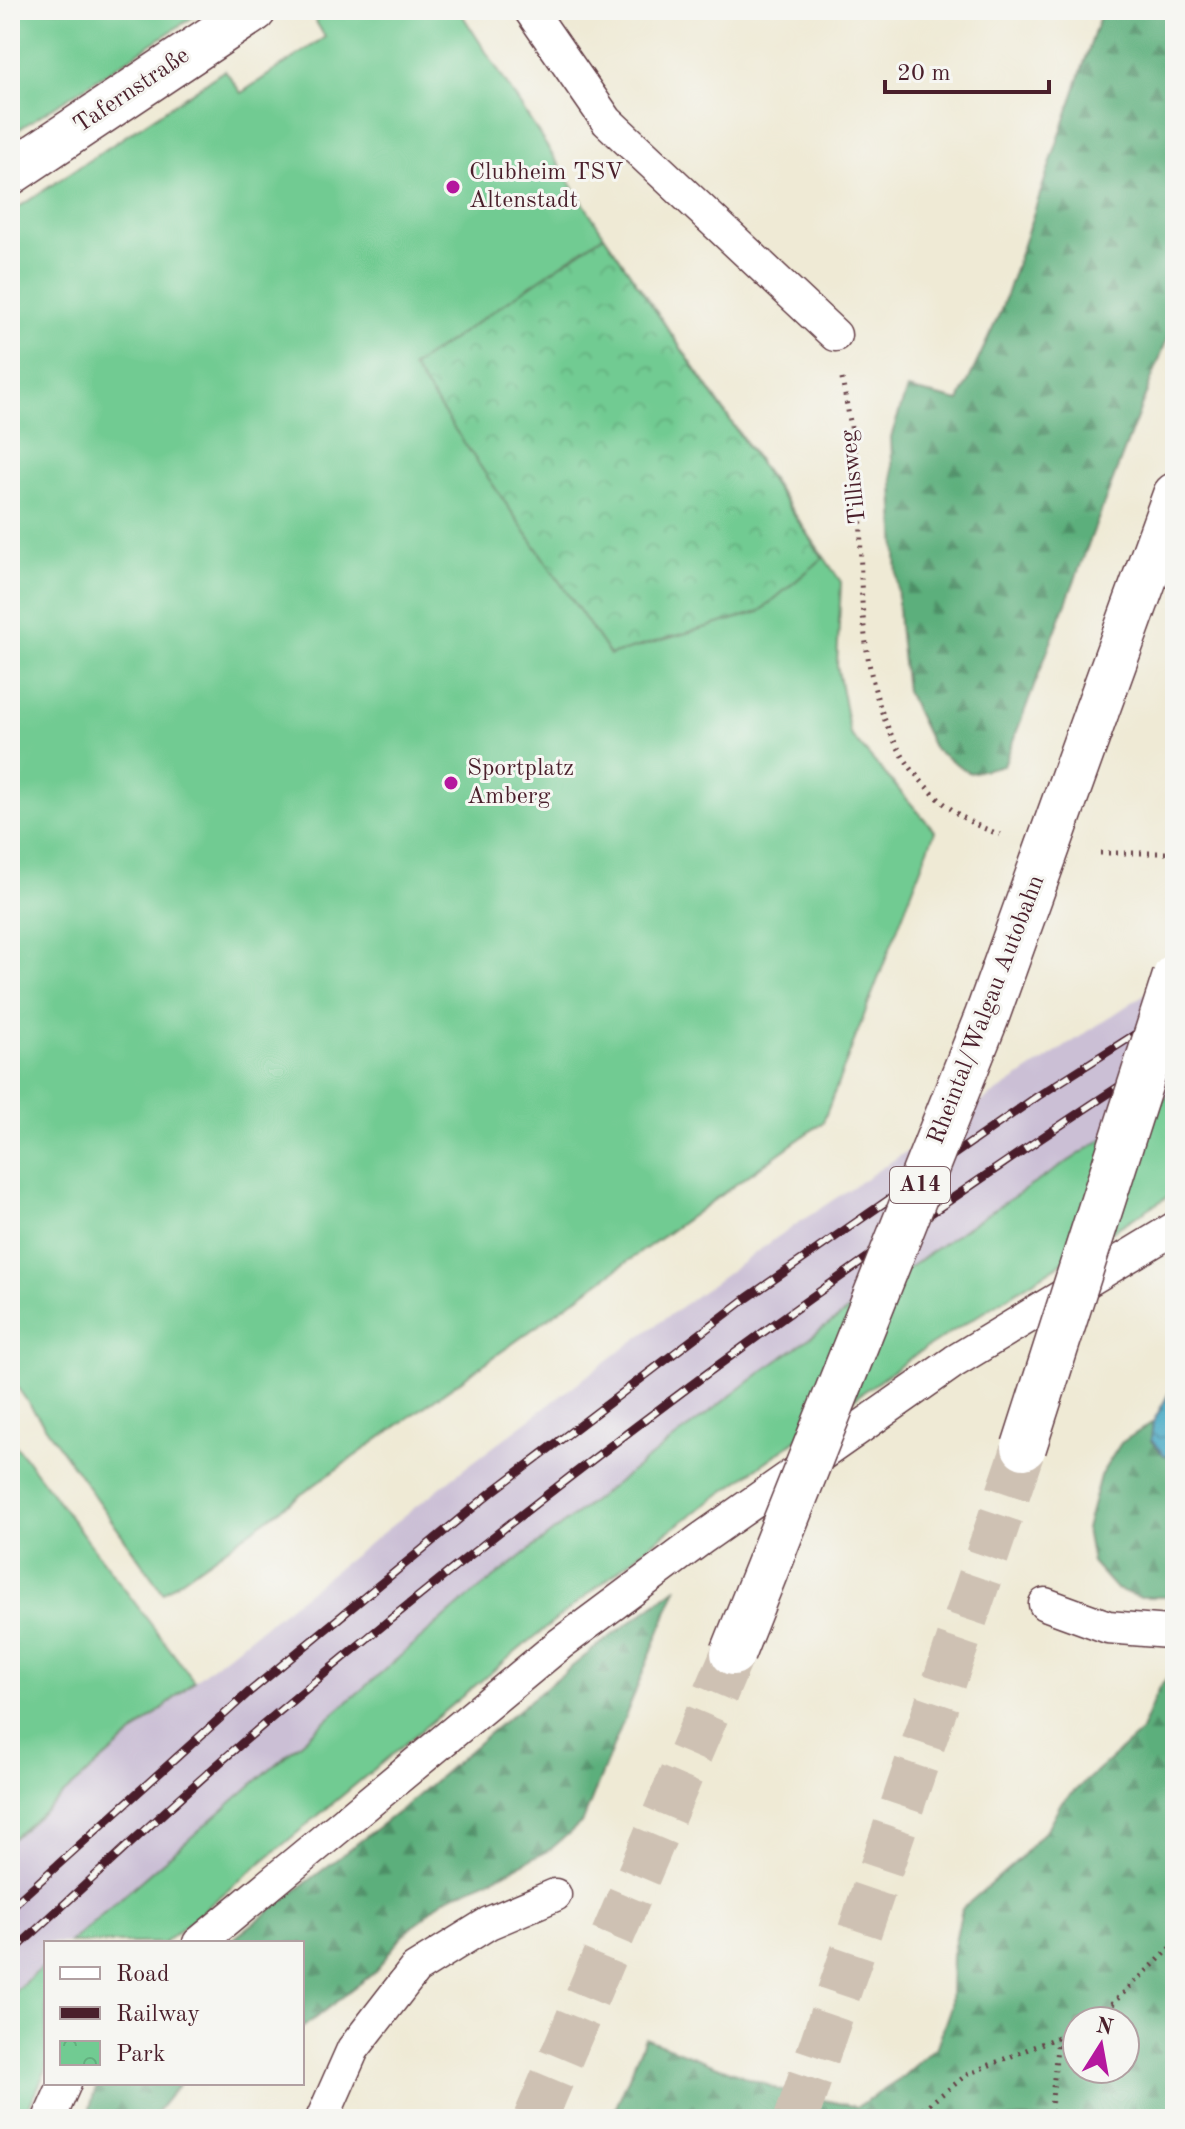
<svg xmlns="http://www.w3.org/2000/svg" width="1185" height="2129" viewBox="0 0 1185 2129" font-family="'Old Standard TT',serif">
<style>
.railway{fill:#cbbfd5}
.green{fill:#71cb92;stroke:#5e755e;stroke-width:2}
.forest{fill:url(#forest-firs);stroke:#536754;stroke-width:2;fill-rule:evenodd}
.park{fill:url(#park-crowns);stroke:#5e755e;stroke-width:2}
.water{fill:url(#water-ripples);stroke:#466377;stroke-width:2}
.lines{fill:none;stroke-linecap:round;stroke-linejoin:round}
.motorway-tunnel{stroke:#cec1b3;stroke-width:44;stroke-dasharray:44 22;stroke-linecap:butt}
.service-casing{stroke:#633d44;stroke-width:35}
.minor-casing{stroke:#633d44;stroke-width:47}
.motorway-casing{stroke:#633d44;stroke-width:47}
.path{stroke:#633d44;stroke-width:5;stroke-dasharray:2 6;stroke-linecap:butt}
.service{stroke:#fff;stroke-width:32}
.minor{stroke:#fff;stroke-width:44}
.motorway{stroke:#fff;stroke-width:44}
.rail-casing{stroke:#4a1f2b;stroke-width:9}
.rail{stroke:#f6f6f2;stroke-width:6;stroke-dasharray:18;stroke-linecap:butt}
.motorway-bridge-casing{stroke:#633d44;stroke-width:47;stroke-linecap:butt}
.motorway-bridge{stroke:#fff;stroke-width:44}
.poi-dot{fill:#b5179e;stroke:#f6f6f2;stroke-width:3}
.labels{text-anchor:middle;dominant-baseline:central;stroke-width:6;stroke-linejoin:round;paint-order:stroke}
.shield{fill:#f6f6f2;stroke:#7e6067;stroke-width:2}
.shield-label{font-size:22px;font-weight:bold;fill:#4a1f2b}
.street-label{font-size:24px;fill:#4a1f2b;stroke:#f6f6f2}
.poi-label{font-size:24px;fill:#4a1f2b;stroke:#f6f6f2;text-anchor:start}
</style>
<defs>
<pattern id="forest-firs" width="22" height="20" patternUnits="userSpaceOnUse" patternTransform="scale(2)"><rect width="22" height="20" fill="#5caf7c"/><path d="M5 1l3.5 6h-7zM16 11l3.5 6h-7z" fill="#4e8e66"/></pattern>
<pattern id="park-crowns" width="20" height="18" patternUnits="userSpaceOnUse" patternTransform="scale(2)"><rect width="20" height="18" fill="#71cb92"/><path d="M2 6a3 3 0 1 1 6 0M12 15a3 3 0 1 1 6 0" fill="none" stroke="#63ae7e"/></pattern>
<pattern id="water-ripples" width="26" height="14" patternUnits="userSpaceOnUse" patternTransform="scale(2)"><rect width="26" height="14" fill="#43a7c3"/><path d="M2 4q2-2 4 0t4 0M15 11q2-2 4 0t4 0" fill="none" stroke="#3a879f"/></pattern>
</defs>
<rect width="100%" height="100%" fill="#f6f6f2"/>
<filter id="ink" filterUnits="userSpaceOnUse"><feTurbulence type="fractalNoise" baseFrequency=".0125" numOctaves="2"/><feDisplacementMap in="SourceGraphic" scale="16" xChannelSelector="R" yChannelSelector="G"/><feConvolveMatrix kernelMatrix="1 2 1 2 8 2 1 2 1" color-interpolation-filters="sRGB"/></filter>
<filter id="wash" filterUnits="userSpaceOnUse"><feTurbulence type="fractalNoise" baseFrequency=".006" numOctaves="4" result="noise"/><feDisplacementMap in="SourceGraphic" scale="32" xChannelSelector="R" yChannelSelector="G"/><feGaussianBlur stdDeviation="1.8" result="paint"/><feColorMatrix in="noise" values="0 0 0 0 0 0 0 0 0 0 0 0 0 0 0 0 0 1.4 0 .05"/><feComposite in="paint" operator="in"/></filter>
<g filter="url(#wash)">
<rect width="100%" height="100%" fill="#efead5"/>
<!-- railway -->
<path class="railway" d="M1175,974V1092L955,1235L767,1368L602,1494L464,1601L69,1943H46V1964L10,1995V1841L194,1681L465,1468L620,1351L783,1233Z"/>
<!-- green -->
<path class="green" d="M10,10H204L10,135Z
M309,10H459L604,235L841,582L837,665L850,734L935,831L823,1122L163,1593L10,1377V213L225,70L241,93L325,37Z
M1175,1092V1192L915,1355L655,1541L517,1651L164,1943H69L464,1601L602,1494L767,1368L955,1235Z
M10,1438L194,1681L10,1841Z
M46,1964V2070L23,2119H10V1995Z"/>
<!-- forest -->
<path class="forest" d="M1102,10H1175V318L1004,765L970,773L934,749L906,691L899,625L891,437L907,389L959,401L1000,313Z
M1153,1422L1151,1441L1164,1455L1175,1457V1597H1139L1116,1589L1092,1562L1086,1529L1100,1476L1121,1443Z
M677,1588L583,1821L551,1849L502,1874L444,1899L401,1937L375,1972L302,2028V1943H228L403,1808L492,1731L595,1648Z
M1175,1669V2119H611L645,2038L785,2092L857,2107L899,2080L937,2046L951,2006L952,1955L962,1909L1019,1859L1048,1827L1061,1803L1140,1733L1159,1687ZM1125,2021V2069H1077V2021Z
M97,2083H180L151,2119H90V2108Z"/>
<!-- park -->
<path class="park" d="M604,235L823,558L759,612L610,655L412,367Z"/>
<!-- water -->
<path class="water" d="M1175,1382V1457L1164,1455L1151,1440L1153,1422Z"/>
</g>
<g filter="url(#ink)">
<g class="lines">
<!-- motorway-tunnel -->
<path class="motorway-tunnel" d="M535,2119L733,1653
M796,2119L1024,1447"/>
<defs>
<path id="service" d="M530,10L607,121L835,335
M1045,1604L1108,1627L1169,1632L1175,1629
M199,1943L560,1644L701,1539L955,1361L1175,1228
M49,2119L65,2083
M322,2119L353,2049L415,1969L489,1923L555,1895"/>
<path id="minor" d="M10,173L254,10"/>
<path id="motorway" d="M1096,713L1175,495"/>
</defs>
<!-- service casing -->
<use href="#service" class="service-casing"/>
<!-- minor casing -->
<use href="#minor" class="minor-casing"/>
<!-- motorway casing -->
<use href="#motorway" class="motorway-casing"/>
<!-- path -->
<path class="path" d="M842,379C848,413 856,447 859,482C862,514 860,547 861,579C864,674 881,766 967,820C977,826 989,830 1000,835
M1100,853H1175
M1094,2021L1175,1944
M910,2119L968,2074L1077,2029
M1050,2119L1058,2037"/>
<!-- service -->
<use href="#service" class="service"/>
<!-- minor -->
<use href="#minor" class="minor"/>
<!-- motorway -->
<use href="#motorway" class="motorway"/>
<defs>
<path id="rail" d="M10,1908L248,1693L492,1492L747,1298L1038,1096L1175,1009
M10,1954C96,1876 180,1795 269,1720C555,1478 859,1254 1175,1050"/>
</defs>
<!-- rail casing -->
<use href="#rail" class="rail-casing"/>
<!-- rail -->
<use href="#rail" class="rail"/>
<defs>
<path id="motorway-bridge" d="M1024,1447L1175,976
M733,1653L987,1016L1096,713"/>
</defs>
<!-- motorway-bridge casing -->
<use href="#motorway-bridge" class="motorway-bridge-casing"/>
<!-- motorway-bridge -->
<use href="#motorway-bridge" class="motorway-bridge"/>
</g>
</g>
<!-- markers -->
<g class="poi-dot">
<circle cx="453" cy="187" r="8"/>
<circle cx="451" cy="783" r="8"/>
</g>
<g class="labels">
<!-- shield labels -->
<rect class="shield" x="890" y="1167" width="60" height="36" rx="6"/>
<g class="shield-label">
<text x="920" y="1185">A14</text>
</g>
<!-- street labels -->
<g class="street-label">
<text transform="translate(132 91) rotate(-34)">Tafernstraße</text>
<text transform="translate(854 477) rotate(-96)">Tillisweg</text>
<text transform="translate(987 1010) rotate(-69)">Rheintal/Walgau Autobahn</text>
</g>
<!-- poi labels -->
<g class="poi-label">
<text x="469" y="173">Clubheim TSV<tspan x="469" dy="28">Altenstadt</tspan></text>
<text x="467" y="769">Sportplatz<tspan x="467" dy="28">Amberg</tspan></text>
</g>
</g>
<!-- margin -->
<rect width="1185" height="2129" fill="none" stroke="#f6f6f2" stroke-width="40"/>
<!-- legend -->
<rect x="44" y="1941" width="260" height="144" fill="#f6f6f2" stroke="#b1a0a2" stroke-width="2"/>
<rect x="60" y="1967" width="40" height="12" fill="#ffffff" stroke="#b1a0a2" stroke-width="2"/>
<text x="116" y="1981" font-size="24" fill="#4a1f2b">Road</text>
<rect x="60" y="2007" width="40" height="12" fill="#4a1f2b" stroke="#b1a0a2" stroke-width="2"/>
<text x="116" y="2021" font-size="24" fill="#4a1f2b">Railway</text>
<rect x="60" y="2041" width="40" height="24" fill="url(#park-crowns)" stroke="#b1a0a2" stroke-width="2"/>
<text x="116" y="2061" font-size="24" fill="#4a1f2b">Park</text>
<!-- north arrow -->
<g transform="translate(1101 2045) rotate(11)"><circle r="38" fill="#f6f6f2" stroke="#b1a0a2" stroke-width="2"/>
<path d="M0-6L14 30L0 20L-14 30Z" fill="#b5179e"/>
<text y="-12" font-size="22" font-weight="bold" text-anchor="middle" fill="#4a1f2b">N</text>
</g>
<!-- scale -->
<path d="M885 80v12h164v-12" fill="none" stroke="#4a1f2b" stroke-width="4"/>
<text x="897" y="80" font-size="24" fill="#4a1f2b" stroke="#f6f6f2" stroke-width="6" paint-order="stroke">20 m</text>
</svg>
